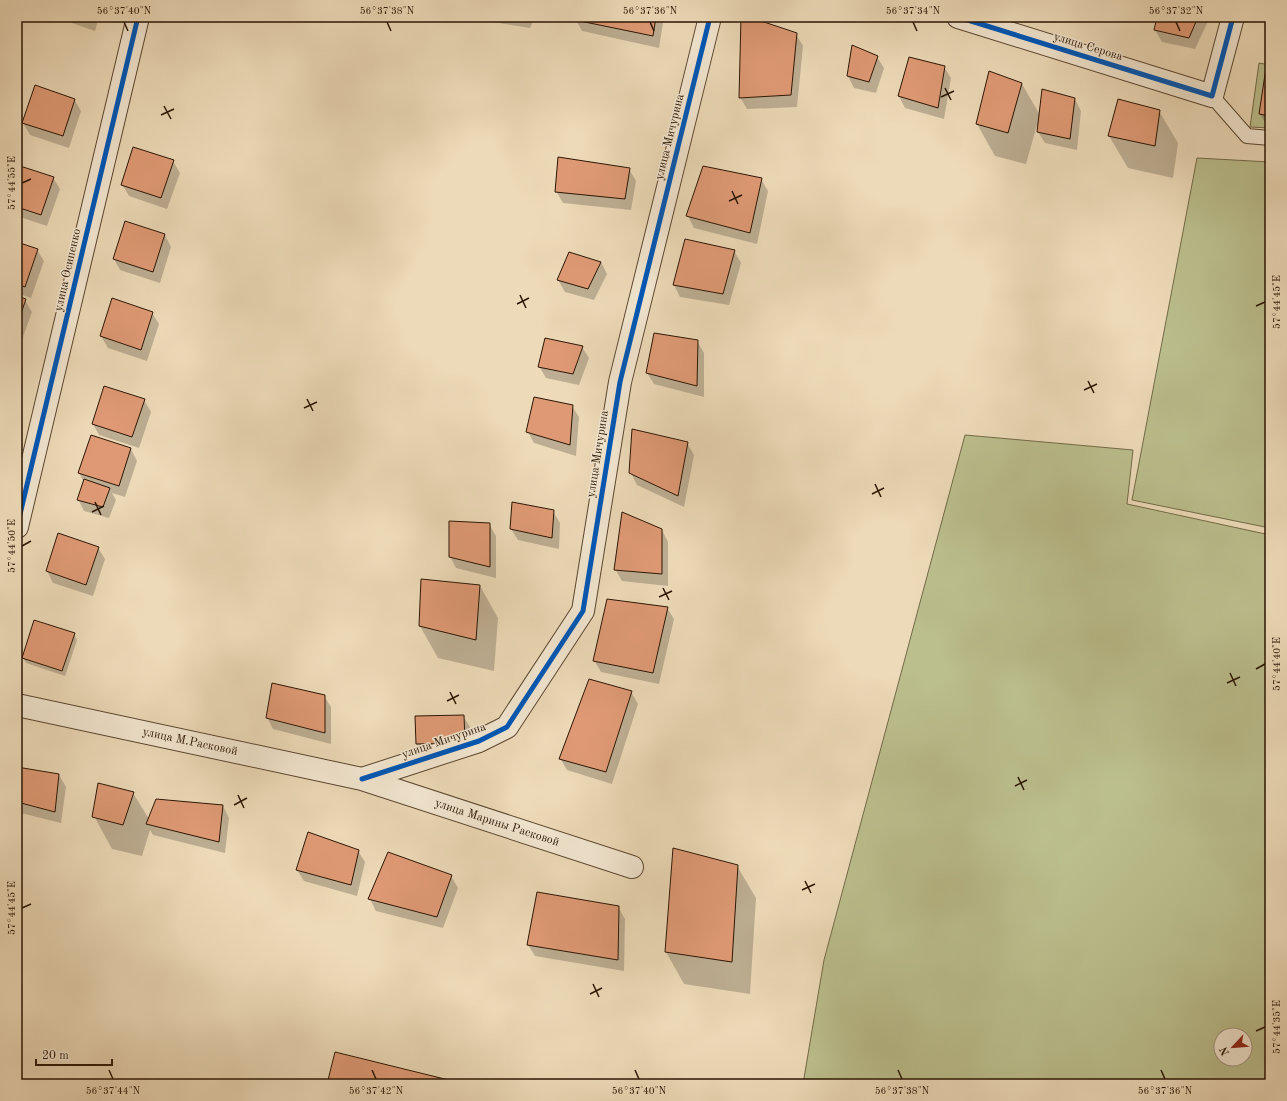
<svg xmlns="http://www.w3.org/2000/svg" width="1287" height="1101" viewBox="0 0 1287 1101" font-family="'Old Standard TT',serif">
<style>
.green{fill:#bbbe8d;stroke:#726a48;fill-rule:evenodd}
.shadow{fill:#0003}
.building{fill:#df9a75;stroke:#2a1503}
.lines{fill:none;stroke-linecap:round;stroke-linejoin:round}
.service-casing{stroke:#5b4630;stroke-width:16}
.minor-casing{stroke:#5b4630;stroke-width:24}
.service{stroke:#f3e7d1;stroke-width:14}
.minor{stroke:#f3e7d1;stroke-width:22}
.cycleway-casing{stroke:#f3e7d1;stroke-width:8}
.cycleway{stroke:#0057b8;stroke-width:5}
.ticks{fill:none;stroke:#2a1503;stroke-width:1.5}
.labels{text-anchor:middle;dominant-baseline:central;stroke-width:3;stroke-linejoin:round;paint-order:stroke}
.street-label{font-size:12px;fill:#2a1503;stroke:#f3e7d1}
.neatline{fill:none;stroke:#2a1503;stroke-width:1.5}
.ticks-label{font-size:10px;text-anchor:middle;fill:#2a1503}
</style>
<rect width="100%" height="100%" fill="#eddab8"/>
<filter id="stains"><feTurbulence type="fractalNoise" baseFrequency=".005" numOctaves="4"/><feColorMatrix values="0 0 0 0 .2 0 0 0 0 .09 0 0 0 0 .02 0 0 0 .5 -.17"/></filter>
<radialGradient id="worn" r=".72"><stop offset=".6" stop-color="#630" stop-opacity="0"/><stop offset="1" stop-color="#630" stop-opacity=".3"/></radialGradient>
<!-- green -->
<path class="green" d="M1259,63L1270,65V128L1250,127Z
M1197,158L1270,162V528L1132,500Z
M965,435L1133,450L1127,504L1270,535V1084H803L824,960ZM1221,1035H1245V1059H1221Z"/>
<!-- shadow -->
<path class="shadow" d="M55,17H99L95,31Z
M462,17H535L530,28Z
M576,17H664L659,48L582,31L576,20Z
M742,17H746L796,34L803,46L797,107L747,109L740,97Z
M1158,17H1210L1195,49L1162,42L1155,30Z
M877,57L884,68L876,93L854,88L848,76Z
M944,67L951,78L944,119L905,108L899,96Z
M1267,69L1270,70V126H1267L1260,114Z
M1022,84L1040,115L1075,99L1081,111L1077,150L1045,143L1038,132L1039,126L1037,125L1026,164L995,156L977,124Z
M74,99L81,111L69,148L30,135L23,123Z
M1159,111L1178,143L1173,178L1128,168L1109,136Z
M173,161L180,173L167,209L129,196L122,184Z
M17,166L53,178L60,189L47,226L17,216Z
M629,169L636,181L631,210L563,203L556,191Z
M761,179L768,191L757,244L694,228L688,216Z
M126,222L165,235L171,247L160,283L120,270L114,259Z
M17,243L37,250L44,261L31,298L17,293Z
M734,251L741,263L729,305L680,297L674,285Z
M569,253L601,262L607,274L594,300L565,292L558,280Z
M17,297L25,300L32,312L19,348L17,347Z
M152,313L159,324L147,361L108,348L101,336Z
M697,341L704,353V397L654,384L647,373Z
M582,347L589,358L579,385L546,378L539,366Z
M144,400L151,412L139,448L99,435L93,424Z
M572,406L579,417L576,456L534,443L528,432Z
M92,436L131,449L137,461L125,497L112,493L116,500L109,518L84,511L78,499L84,482L79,473Z
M687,443L694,455L684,507L637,485L631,473Z
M553,511L560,523L559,549L518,540L511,529Z
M489,524L496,536V578L456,568L450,556Z
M662,530L668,542V586L622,581L615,569Z
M98,548L105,559L93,596L53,583L47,571Z
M480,586L498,618L494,671L438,658L420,626Z
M667,608L674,619L659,684L601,672L594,660Z
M74,634L77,640L65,676L26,663L23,658Z
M631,692L638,704L612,784L567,770L560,758Z
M324,696L331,707V744L273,729L267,717Z
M463,716L470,727L471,754L424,756L417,744L416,717Z
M17,768L59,775L66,787L61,823L17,812Z
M133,793L149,819L223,806L229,818L225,853L153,835L150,830L142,856L112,849L94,816Z
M358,851L365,862L357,896L304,881L297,870Z
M737,866L756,898L750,994L684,984L666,952Z
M451,876L458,888L443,928L376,911L370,899Z
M618,907L625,919L624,971L535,956L528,945Z"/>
<!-- building -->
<path class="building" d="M575,17H656L653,36L575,20Z
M741,17H749L797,33L791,95L739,98Z
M1157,17H1198L1189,38L1154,30Z
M852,45L878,56L869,82L847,76Z
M909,57L945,66L938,108L898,96Z
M1266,68L1270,69V116L1259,114Z
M989,71L1022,83L1008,133L976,124Z
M35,85L75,99L63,136L22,123Z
M1042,89L1075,98L1070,139L1037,132Z
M1118,99L1160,110L1155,146L1108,136Z
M133,147L174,160L161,198L121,185Z
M558,157L630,168L625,199L555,192Z
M17,165L54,177L41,215L17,207Z
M703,166L762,178L750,233L686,216Z
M125,221L165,234L153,272L113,259Z
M685,239L735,250L723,294L673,285Z
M17,242L38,249L25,287L17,284Z
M569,252L601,262L588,289L557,280Z
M17,296L26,299L17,325Z
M112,298L153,312L141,350L100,336Z
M654,333L698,340L697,386L646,373Z
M545,338L583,346L573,374L538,367Z
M104,386L145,399L132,437L92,424Z
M534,397L573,405L570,445L526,432Z
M632,429L688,442L678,496L629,473Z
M91,435L131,448L119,486L78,473Z
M84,479L110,488L103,507L77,500Z
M512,502L554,510L552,538L510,529Z
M622,512L662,529V574L614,570Z
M449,521L490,523V567L449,557Z
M58,533L99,547L86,585L46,571Z
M421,579L480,585L476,640L419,626Z
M607,599L668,607L653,673L593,661Z
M34,620L75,633L62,671L22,658Z
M589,679L632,691L606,772L559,759Z
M272,683L325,695V733L266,718Z
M464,715L465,743L416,744L415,716Z
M17,767L59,774L55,812L17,802Z
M98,783L134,792L123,825L92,817Z
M156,799L223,805L219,842L146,824Z
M308,832L359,850L351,885L296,870Z
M673,848L738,865L732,962L665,952Z
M388,852L452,875L437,917L368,899Z
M537,892L619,906L618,960L527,945Z
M335,1052L465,1084H327Z"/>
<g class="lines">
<defs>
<path id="service" d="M1212,96L1247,136L1270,138"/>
<path id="minor" d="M958,17L1212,96L1233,17
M17,527L138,17
M17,705L362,779L632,867
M362,779L479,741L507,727L583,611L620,382L710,17"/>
</defs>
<!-- service casing -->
<use href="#service" class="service-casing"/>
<!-- minor casing -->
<use href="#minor" class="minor-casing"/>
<!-- service -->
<use href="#service" class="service"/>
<!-- minor -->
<use href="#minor" class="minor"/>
<defs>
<path id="cycleway" d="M958,17L1212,96L1233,17
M17,527L138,17
M362,779L479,741L507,727L583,611L620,382L710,17"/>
</defs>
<!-- cycleway casing -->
<use href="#cycleway" class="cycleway-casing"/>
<!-- cycleway -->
<use href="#cycleway" class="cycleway"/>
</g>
<!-- ticks -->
<path class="ticks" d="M124,22L128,31M387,22L391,31M650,22L654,31M913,22L917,31M1176,22L1180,31M945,88L951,100M941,97L954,91M164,106L171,119M161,115L174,109M22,183L31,179M732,191L738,204M729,201L742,195M520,295L526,308M517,304L529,298M1256,306L1265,302M1088,381L1094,393M1084,390L1097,384M307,399L313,411M304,408L317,402M875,484L881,497M872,494L884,488M95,502L101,515M92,512L104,506M22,546L31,541M663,588L669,600M659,597L672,591M1256,669L1265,664M1230,673L1236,686M1227,683L1240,677M450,692L456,704M447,701L459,695M1018,777L1024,790M1015,786L1027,780M238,795L244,808M234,805L247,798M805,881L811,893M802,890L815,884M22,908L31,904M593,984L599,997M590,994L602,988M1256,1031L1265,1027M109,1070L113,1079M372,1070L376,1079M635,1070L639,1079M898,1070L902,1079M1161,1070L1165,1079"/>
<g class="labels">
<!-- street labels -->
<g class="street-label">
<text transform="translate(1088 47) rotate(17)">улица Серова</text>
<text transform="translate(670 137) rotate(-76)">улица Мичурина</text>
<text transform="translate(68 270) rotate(-77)">улица Осипенко</text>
<text transform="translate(598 454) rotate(-81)">улица Мичурина</text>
<text transform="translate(444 741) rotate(-19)">улица Мичурина</text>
<text transform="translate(190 742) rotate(12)">улица М.Расковой</text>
<text transform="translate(497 823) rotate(18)">улица Марины Расковой</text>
</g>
</g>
<!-- margin -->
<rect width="1287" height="1101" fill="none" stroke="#eddab8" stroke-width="44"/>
<!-- north arrow -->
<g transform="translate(1233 1047) rotate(244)"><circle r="19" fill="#f3e7d1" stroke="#a3937f"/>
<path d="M0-3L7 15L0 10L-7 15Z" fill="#8f2418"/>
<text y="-6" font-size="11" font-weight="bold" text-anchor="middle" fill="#2a1503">N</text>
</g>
<!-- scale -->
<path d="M36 1059v6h76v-6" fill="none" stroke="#2a1503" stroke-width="2"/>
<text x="42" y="1059" font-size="12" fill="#2a1503" stroke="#f3e7d1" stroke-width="3" paint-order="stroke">20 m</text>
<rect x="22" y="22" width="1243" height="1057" class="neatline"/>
<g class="ticks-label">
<text x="124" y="14">56°37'40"N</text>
<text x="387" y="14">56°37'38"N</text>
<text x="650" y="14">56°37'36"N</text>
<text x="913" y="14">56°37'34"N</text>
<text x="1176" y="14">56°37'32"N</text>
<text transform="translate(11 183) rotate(-90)" y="4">57°44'55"E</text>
<text transform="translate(1276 302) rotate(-90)" y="4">57°44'45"E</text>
<text transform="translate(11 546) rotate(-90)" y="4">57°44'50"E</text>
<text transform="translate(1276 664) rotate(-90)" y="4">57°44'40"E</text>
<text transform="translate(11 908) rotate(-90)" y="4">57°44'45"E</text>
<text transform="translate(1276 1027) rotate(-90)" y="4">57°44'35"E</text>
<text x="113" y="1094">56°37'44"N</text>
<text x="376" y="1094">56°37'42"N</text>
<text x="639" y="1094">56°37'40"N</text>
<text x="902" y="1094">56°37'38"N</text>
<text x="1165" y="1094">56°37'36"N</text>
</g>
<rect width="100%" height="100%" filter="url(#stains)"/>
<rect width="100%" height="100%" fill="url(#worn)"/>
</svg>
